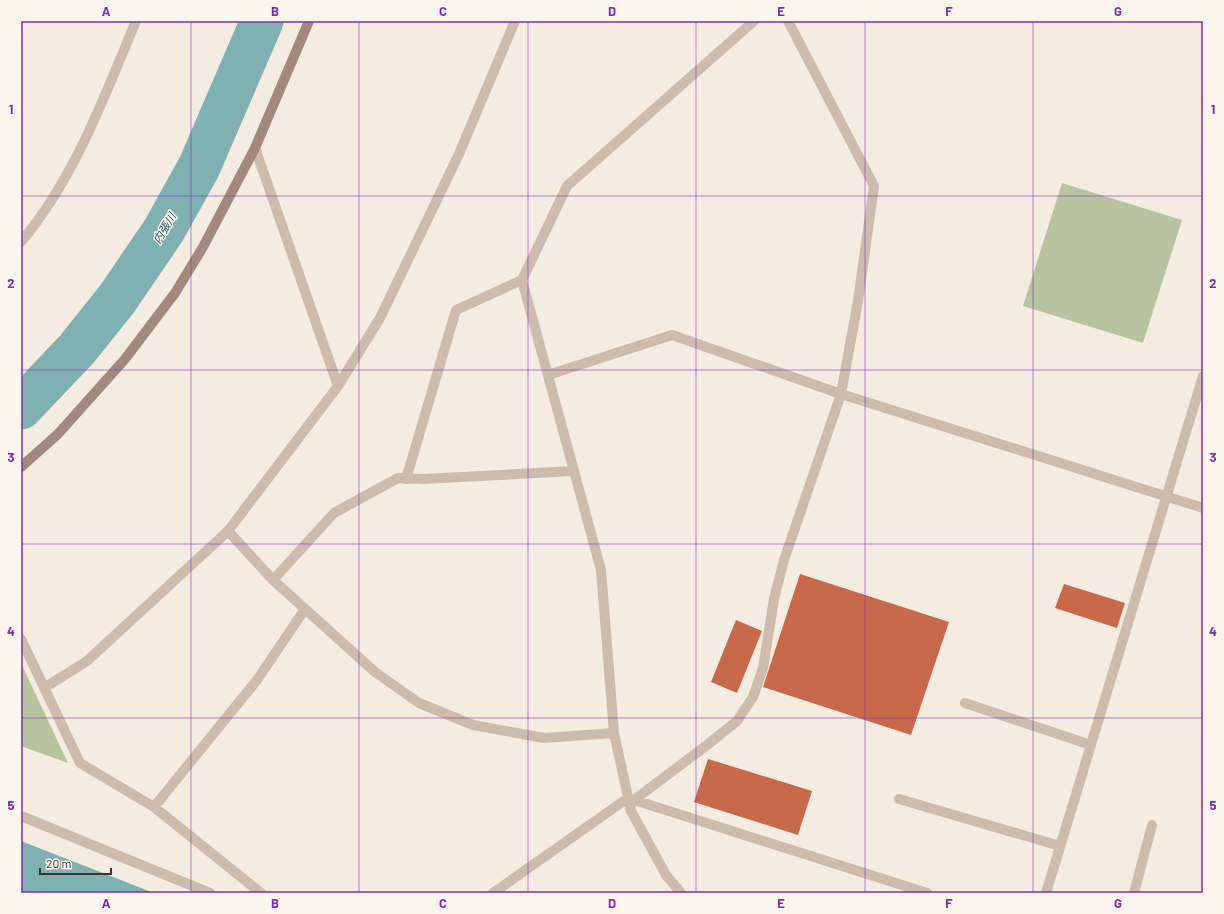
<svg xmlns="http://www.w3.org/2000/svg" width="1224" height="914" viewBox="0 0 1224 914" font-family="Barlow,'Noto Sans JP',sans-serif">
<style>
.green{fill:#b8c4a0}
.water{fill:#7fb0b2}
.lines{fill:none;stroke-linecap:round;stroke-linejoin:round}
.river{stroke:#7fb0b2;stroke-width:43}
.building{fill:#c8694b}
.street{stroke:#cdbbac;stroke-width:10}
.secondary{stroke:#a18a7d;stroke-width:10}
.grid{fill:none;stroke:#7b2cbf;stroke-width:1;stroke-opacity:0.55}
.labels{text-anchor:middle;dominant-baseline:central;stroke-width:3;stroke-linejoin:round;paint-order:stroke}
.water-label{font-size:11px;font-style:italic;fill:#1f5a5e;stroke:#fbf5ee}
.neatline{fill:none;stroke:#7b2cbf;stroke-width:1.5}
.grid-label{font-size:13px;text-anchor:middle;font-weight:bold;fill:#7b2cbf}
</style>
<rect width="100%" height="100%" fill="#f4ebe1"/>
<!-- green -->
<path class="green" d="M1062,183L1182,220L1143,343L1023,306Z
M21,663L68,763L21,746Z"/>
<!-- water -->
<path class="water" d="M21,841L154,893H21Z"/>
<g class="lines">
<!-- river -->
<path class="river" d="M21,408L77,349L117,299L164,230L199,167L262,21"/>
</g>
<!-- building -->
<path class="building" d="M800,574L949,622L911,735L763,687Z
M1064,584L1125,603L1117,628L1055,608Z
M736,620L762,631L737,693L711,682Z
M708,759L812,791L798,835L694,802Z"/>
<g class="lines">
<!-- street -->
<path class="street" d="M255,148L338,386
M21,242C75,178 104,97 136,21
M548,375L672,335L841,394L1203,508
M406,479L456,310L522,280
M228,531L273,580L375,672L419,703L473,725L544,738L614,733
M273,580L334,513L398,478L423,479L574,471
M21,639L80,763L154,807L261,893
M44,688L87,661L228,531L338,386L380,318L459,154L515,21
M965,703L1091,745
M899,799L1060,846
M634,800L707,745L737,721L753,697L763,668L774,599L784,560L841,394L858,301L874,186L788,21
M154,807L257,680L305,609
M21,816L210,893
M493,893L628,798L927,893
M681,893L666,875L631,811L614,733L601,570L522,280L567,186L754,21
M1046,893L1203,376
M1134,893L1152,825"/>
<!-- secondary -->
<path class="secondary" d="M21,467L58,434L125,359L175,293L203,247L255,148L309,21"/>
</g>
<!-- grid -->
<path class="grid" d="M191,21V893M359,21V893M528,21V893M696,21V893M865,21V893M1033,21V893M21,196H1203M21,370H1203M21,544H1203M21,718H1203"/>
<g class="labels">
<!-- water labels -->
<g class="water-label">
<text transform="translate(164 228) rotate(-59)">内張川</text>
</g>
</g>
<!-- border -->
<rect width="1224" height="914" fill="none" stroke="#fbf5ee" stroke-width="44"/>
<!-- scale -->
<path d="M40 868v6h71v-6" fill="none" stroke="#3b302b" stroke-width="2"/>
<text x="46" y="868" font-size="12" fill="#3b302b" stroke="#fbf5ee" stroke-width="3" paint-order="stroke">20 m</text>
<rect x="22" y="22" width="1180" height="870" class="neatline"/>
<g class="grid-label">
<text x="106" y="16">A</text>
<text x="275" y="16">B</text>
<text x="443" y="16">C</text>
<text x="612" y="16">D</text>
<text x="781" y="16">E</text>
<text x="949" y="16">F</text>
<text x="1118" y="16">G</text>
<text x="11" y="114">1</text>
<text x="1213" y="114">1</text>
<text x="11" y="288">2</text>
<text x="1213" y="288">2</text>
<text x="11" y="462">3</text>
<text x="1213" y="462">3</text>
<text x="11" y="636">4</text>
<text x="1213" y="636">4</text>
<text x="11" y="810">5</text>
<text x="1213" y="810">5</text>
<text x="106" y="908">A</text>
<text x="275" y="908">B</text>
<text x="443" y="908">C</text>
<text x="612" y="908">D</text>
<text x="781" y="908">E</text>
<text x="949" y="908">F</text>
<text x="1118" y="908">G</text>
</g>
</svg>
